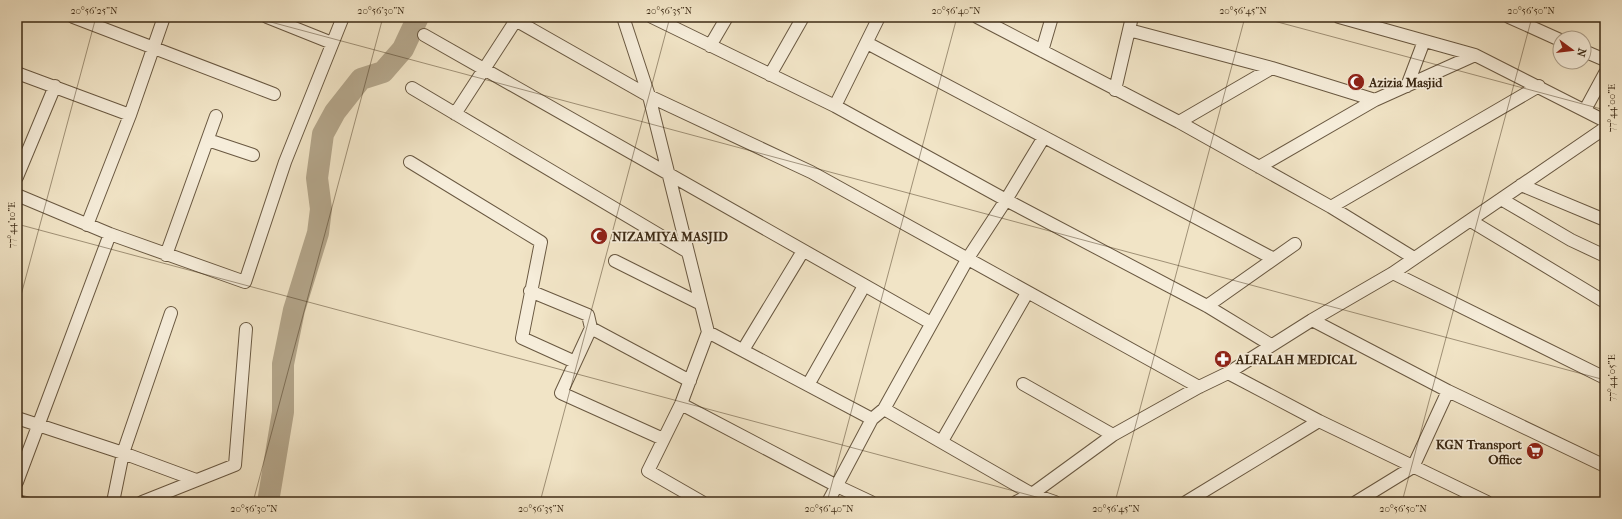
<svg xmlns="http://www.w3.org/2000/svg" width="1622" height="519" viewBox="0 0 1622 519" font-family="'IM FELL French Canon',serif">
<style>
.lines{fill:none;stroke-linecap:round;stroke-linejoin:round}
.river{stroke:#b3a58a;stroke-width:22}
.minor-casing{stroke:#695841;stroke-width:14}
.minor{stroke:#f6edda;stroke-width:12}
.ticks{fill:none;stroke:#3c2a15;stroke-width:1;stroke-opacity:0.45}
.labels{text-anchor:middle;dominant-baseline:central;stroke-width:3.5;stroke-linejoin:round;paint-order:stroke}
.poi-label{font-size:13px;font-weight:bold;fill:#3c2a15;stroke:#f6edda;text-anchor:start}
.neatline{fill:none;stroke:#3c2a15;stroke-width:1.5}
.ticks-label{font-size:10px;text-anchor:middle;fill:#3c2a15}
</style>
<rect width="100%" height="100%" fill="#f1e4c6"/>
<filter id="stains"><feTurbulence type="fractalNoise" baseFrequency=".005" numOctaves="4"/><feColorMatrix values="0 0 0 0 .2 0 0 0 0 .09 0 0 0 0 .02 0 0 0 .5 -.17"/></filter>
<radialGradient id="worn" r=".72"><stop offset=".6" stop-color="#630" stop-opacity="0"/><stop offset="1" stop-color="#630" stop-opacity=".3"/></radialGradient>
<g class="lines">
<!-- river -->
<path class="river" d="M268,502L283,412V364L294,310L318,233L321,209L317,178L323,134L335,112L361,79L383,72L403,49L418,17"/>
<defs>
<path id="minor" d="M73,17L274,94
M267,17L332,43
M510,17L649,96L811,172L1199,387
M623,17L649,96L708,332L681,404L648,471L702,502
M652,17L835,106L1006,200L1207,306L1271,345
M977,17L1179,122L1331,207L1414,258
M1339,17L1475,55L1605,121
M1509,17L1560,40
M1129,30L1272,68L1375,100
M424,35L931,323
M867,43L1274,259
M710,46L727,17
M1042,51L1052,17
M1584,51L1605,60
M17,73L130,115
M770,75L803,17
M1407,86L1424,41
M412,88L688,252
M1115,90L1132,17
M835,106L879,17
M1585,110L1605,73
M455,114L516,20
M1179,122L1272,68
M208,140L253,155
M410,162L541,242L522,338L575,362
M1259,167L1375,100L1475,55
M17,177L55,86
M1521,185L1605,220
M17,195L110,234L245,282L285,162L343,17
M1501,199L1571,240L1605,256
M1331,207L1539,86
M1471,221L1605,302
M87,225L130,115L164,17
M166,255L216,116
M615,261L701,304
M1393,273L1605,378
M530,291L588,315L591,328L690,381
M1207,306L1295,244
M1312,320L1448,391L1605,466
M591,328L561,393L663,439
M708,332L872,419
M743,350L803,251
M1228,373L1319,421L1487,502
M1023,384L1113,435
M808,385L864,286
M681,404L837,486L871,502
M884,409L1032,494L1055,502
M17,418L123,453L196,480
M942,441L1027,293
M17,482L110,234
M17,501L20,502
M113,502L123,453L171,313
M142,502L235,465L246,329
M828,502L872,419L884,409L968,258L1006,200L1044,137
M1016,502L1032,494L1113,435L1199,387L1228,373L1312,320L1393,273L1605,128
M1186,502L1319,421
M1356,502L1413,467L1448,391"/>
</defs>
<!-- minor casing -->
<use href="#minor" class="minor-casing"/>
<!-- minor -->
<use href="#minor" class="minor"/>
</g>
<!-- ticks -->
<path class="ticks" d="M252,17L1605,380M1259,17L1605,110M17,224L1055,502M17,310L96,17M17,494L48,502M253,502L383,17M540,502L670,17M827,502L957,17M1115,502L1245,17M1402,502L1532,17"/>
<!-- icons -->
<defs>
<symbol id="mosque-disc" viewBox="-11 -11 22 22"><circle r="9.5" fill="#8f2418" stroke="#f6edda"/><path d="M3.5-4.9A6 6 0 1 0 3.5 4.9A5 5 0 1 1 3.5-4.9Z" fill="#fff"/></symbol>
<symbol id="pharmacy-disc" viewBox="-11 -11 22 22"><circle r="9.5" fill="#8f2418" stroke="#f6edda"/><path d="M-2-6h4v4h4v4h-4v4h-4v-4h-4v-4h4Z" fill="#fff"/></symbol>
<symbol id="supermarket-disc" viewBox="-11 -11 22 22"><circle r="9.5" fill="#8f2418" stroke="#f6edda"/><path d="M-6-5.5h2.5l.6 2H6L4.5 2H-2.5L-4.4-4H-6ZM-1.5 3.2a1.3 1.3 0 1 0 .1 0ZM3 3.2a1.3 1.3 0 1 0 .1 0Z" fill="#fff"/></symbol>
</defs>
<g fill-rule="evenodd">
<use href="#mosque-disc" x="1346" y="72" width="20" height="20"/>
<use href="#mosque-disc" x="589" y="226" width="20" height="20"/>
<use href="#pharmacy-disc" x="1213" y="349" width="20" height="20"/>
<use href="#supermarket-disc" x="1525" y="441" width="20" height="20"/>
</g>
<g class="labels">
<!-- poi labels -->
<g class="poi-label">
<text x="1369" y="82">Azizia Masjid</text>
<text x="612" y="236">NIZAMIYA MASJID</text>
<text x="1236" y="359">ALFALAH MEDICAL</text>
<text x="1522" y="444" text-anchor="end">KGN Transport<tspan x="1522" dy="15">Office</tspan></text>
</g>
</g>
<!-- margin -->
<rect width="1622" height="519" fill="none" stroke="#f1e4c6" stroke-width="44"/>
<!-- north arrow -->
<g transform="translate(1572 50) rotate(105)"><circle r="19" fill="#f6edda" stroke="#ac9f8b"/>
<path d="M0-3L7 15L0 10L-7 15Z" fill="#8f2418"/>
<text y="-6" font-size="11" font-weight="bold" text-anchor="middle" fill="#3c2a15">N</text>
</g>
<rect x="22" y="22" width="1578" height="475" class="neatline"/>
<g class="ticks-label">
<text x="94" y="14">20°56'25"N</text>
<text x="381" y="14">20°56'30"N</text>
<text x="669" y="14">20°56'35"N</text>
<text x="956" y="14">20°56'40"N</text>
<text x="1243" y="14">20°56'45"N</text>
<text x="1531" y="14">20°56'50"N</text>
<text transform="translate(1611 108) rotate(-90)" y="4">77°44'00"E</text>
<text transform="translate(11 225) rotate(-90)" y="4">77°44'10"E</text>
<text transform="translate(1611 378) rotate(-90)" y="4">77°44'05"E</text>
<text x="254" y="512">20°56'30"N</text>
<text x="541" y="512">20°56'35"N</text>
<text x="829" y="512">20°56'40"N</text>
<text x="1116" y="512">20°56'45"N</text>
<text x="1403" y="512">20°56'50"N</text>
</g>
<rect width="100%" height="100%" filter="url(#stains)"/>
<rect width="100%" height="100%" fill="url(#worn)"/>
</svg>
